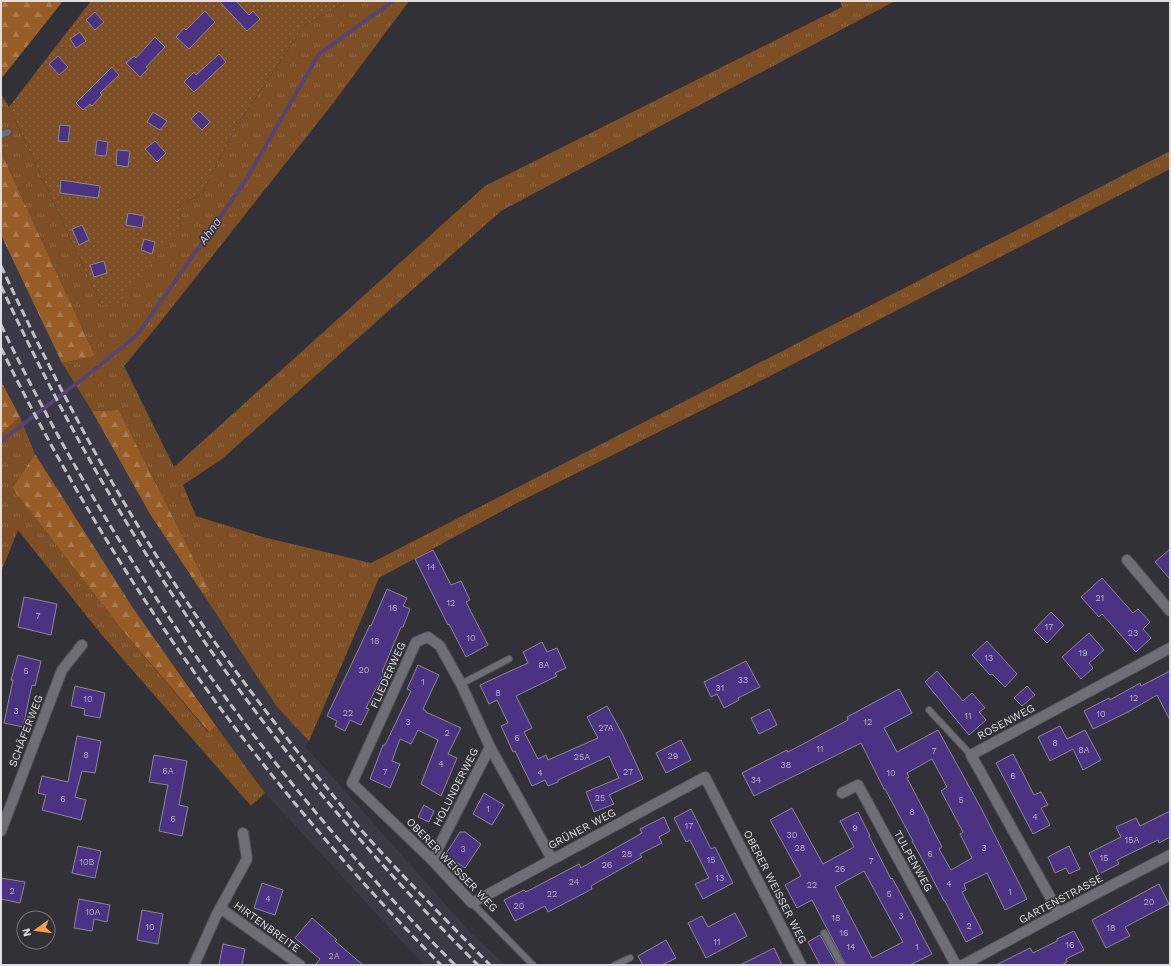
<svg xmlns="http://www.w3.org/2000/svg" width="1171" height="966" viewBox="0 0 1171 966" font-family="'Work Sans',sans-serif">
<style>
.built{fill:#3c3946}
.grass{fill:url(#grass-tufts)}
.forest{fill:url(#forest-firs)}
.garden{fill:url(#garden-dots)}
.lines{fill:none;stroke-linecap:round;stroke-linejoin:round}
.stream{stroke:#574571;stroke-width:4}
.building{fill:#4c3282;stroke:#8b8992;fill-rule:evenodd}
.service-casing{stroke:#515056;stroke-width:8}
.minor-casing{stroke:#515056;stroke-width:12}
.service{stroke:#6f6d76;stroke-width:6}
.minor{stroke:#6f6d76;stroke-width:10}
.rail{stroke:#c0bfc4;stroke-width:3;stroke-dasharray:8 4;stroke-linecap:butt}
.labels{text-anchor:middle;dominant-baseline:central;stroke-width:3;stroke-linejoin:round;paint-order:stroke}
.number-label{font-size:9px;fill:#bab3cb}
.street-label{font-size:11px;fill:#dfdee3;stroke:#323138}
.water-label{font-size:12px;font-style:italic;fill:#d9cffd;stroke:#323138}
</style>
<defs>
<pattern id="grass-tufts" width="24" height="20" patternUnits="userSpaceOnUse"><rect width="24" height="20" fill="#7e4f25"/><path d="M3 7l-1-3M5 7V3M7 7l1-3M15 17l-1-3M17 17v-4M19 17l1-3" fill="none" stroke="#906844"/></pattern>
<pattern id="forest-firs" width="22" height="20" patternUnits="userSpaceOnUse"><rect width="22" height="20" fill="#985d27"/><path d="M5 1l3.5 6h-7zM16 11l3.5 6h-7z" fill="#ab7b51"/></pattern>
<pattern id="garden-dots" width="8" height="8" patternUnits="userSpaceOnUse"><rect width="8" height="8" fill="#7e4f25"/><path d="M2 2h.1M6 6h.1" fill="none" stroke="#906844" stroke-width="1.8" stroke-linecap="round"/></pattern>
</defs>
<rect width="100%" height="100%" fill="#323138"/>
<!-- built -->
<path class="built" d="M1,235L62,363L92,411L150,514L277,707L309,741L305,746L470,932L505,965H425L407,947L265,793L133,608L35,454L20,417L1,381Z"/>
<!-- grass -->
<path class="grass" d="M348,1H409L334,102L158,325L124,366L174,467L485,186L842,7L840,1H895L501,211L222,459L183,485L196,516L263,537L371,563L1170,151V169L770,376L513,505L379,578L309,741L277,707L203,594L210,591L119,410L92,411L62,363L95,356L1,152V94L9,107L102,306L179,226L182,203L201,195L238,124L304,26Z
M20,417L35,454L12,488L123,631L208,732L216,726L265,793L251,806L101,634L18,530L1,572V434Z"/>
<!-- forest -->
<path class="forest" d="M1,1H63L1,79Z
M1,152L95,356L62,363L1,235Z
M1,381L20,417L1,434Z
M119,410L210,591L203,594L150,514L92,411Z
M35,454L133,608L216,726L209,732L123,631L12,488Z"/>
<!-- garden -->
<path class="garden" d="M91,1H348L304,26L238,124L201,195L182,203L179,226L117,305L102,306L9,107Z"/>
<g class="lines">
<!-- stream -->
<path class="stream" d="M1,441L98,367L138,334L244,183L319,54L393,1"/>
</g>
<!-- building -->
<path class="building" d="M219,1H236L249,15L253,11L260,19L247,31Z
M205,11L215,22L189,49L176,37L184,28L186,30Z
M95,12L104,22L95,30L86,20Z
M80,32L86,41L76,48L70,39Z
M155,37L165,47L146,67L148,69L140,77L126,63L134,56L136,58Z
M219,54L226,62L194,92L184,82L194,72L196,75Z
M58,56L68,67L59,75L49,64Z
M112,67L119,75L100,93L102,95L92,106L90,104L83,110L76,103Z
M199,111L210,122L202,130L191,119Z
M153,112L167,121L160,130L147,122Z
M60,125L70,126L68,142L58,141Z
M97,140L108,142L106,156L95,155Z
M155,141L166,153L157,162L145,149Z
M117,150L130,151L128,167L116,165Z
M61,180L100,186L98,198L60,193Z
M128,213L144,216L142,228L126,225Z
M82,225L89,240L79,245L72,229Z
M144,239L155,242L152,254L141,250Z
M104,261L107,273L94,277L90,265Z
M1170,549V579L1155,562Z
M433,550L451,585L461,581L470,600L466,602L488,645L466,657L449,624L448,625L415,559Z
M1102,578L1133,613L1138,609L1150,622L1143,629L1151,638L1136,652L1102,614L1099,617L1081,597Z
M387,589L407,598L403,606L410,609L403,627H401L382,672L384,673L366,708L369,709L361,725L350,720L345,731L335,726L337,721L327,716L370,625L371,626Z
M24,597L57,604L51,635L18,627Z
M1051,612L1064,625L1047,643L1034,630Z
M1089,633L1104,650L1089,663L1093,668L1081,679L1062,657Z
M987,641L1017,674L1005,687L992,674L990,675L972,655Z
M542,642L547,652L557,648L566,668L555,673L557,676L516,696L532,728L524,732L538,759L546,755L548,760L598,738L587,717L607,706L623,735L643,779L609,795L614,804L594,812L586,792L619,778L609,756L558,780V782L548,786L545,780L532,786L515,751L513,752L501,726L508,723L497,700L489,704L480,685L528,663L523,652Z
M18,655L41,661L35,686L32,685L23,727L4,723L13,680H11Z
M746,661L760,687L738,698L739,700L724,708L717,694L711,697L704,682Z
M418,665L439,675L423,709L426,711V712L461,728L448,754L457,758L441,796L421,784L438,740L418,730L411,744L400,739L392,761L400,764L390,788L370,779L383,745H385L411,691L407,689Z
M937,671L963,701L972,693L985,708L979,712L986,720L969,735L925,682Z
M1170,671V720L1157,695L1128,712L1093,729L1084,711L1109,698L1110,700L1140,683L1141,686Z
M75,686L105,693L100,718L84,715L85,709L71,706Z
M1027,686L1035,695L1022,706L1014,698Z
M899,689L912,713L884,728L897,752L938,730L982,810L1027,899L1005,910L987,873L964,884L966,890L962,892L983,933L966,942L945,901H944L927,868L912,841H913L885,789H884L861,743L754,796L742,773L787,750L788,752L848,720L847,717ZM932,759L947,787L941,791L963,832L960,834L972,858L951,870L939,849L942,847L928,820H929L907,778L909,777L907,773Z
M769,709L777,725L759,734L751,718Z
M1060,726L1067,739L1085,730L1101,760L1083,770L1073,749L1050,761L1038,737Z
M77,736L101,741L95,773L82,771L75,797L86,800L81,820L42,810L46,795L38,793L42,776L68,782Z
M681,740L691,760L666,773L656,753Z
M1013,754L1034,795L1041,792L1048,805L1041,808L1050,825L1033,834L996,763Z
M154,755L187,761L179,805L188,807L182,836L159,831L168,785L149,782Z
M484,793L504,805L492,825L473,814Z
M424,805L434,811L429,822L418,817Z
M792,808L823,864L854,847L840,821L858,812L870,836H869L891,879L892,878L916,922H915L932,954L910,965H846L812,900L797,908L785,885L801,876L770,820ZM864,871L903,942L872,958L835,887Z
M691,809L711,849L715,847L733,883L703,899L695,884L709,878L690,840L686,842L674,818Z
M1170,811V837L1159,843L1158,840L1117,860L1119,864L1099,874L1089,853L1121,837L1116,827L1136,818L1140,826Z
M664,817L670,831L659,837L662,843L640,854L642,857L591,886L592,889L548,912L545,906L515,921L504,900L524,890L526,892L579,864L581,868L642,833L640,829Z
M460,832H465L481,844L465,868L445,855Z
M78,846L101,851L95,878L72,873Z
M1069,846L1080,869L1069,874L1066,868L1055,873L1048,857Z
M1,878L25,882L20,903L1,899Z
M262,883L283,890L275,915L254,908Z
M1159,884L1169,904L1125,927L1130,936L1106,948L1092,920Z
M79,899L110,905L107,922L94,919L92,931L74,928Z
M142,910L163,914L158,944L137,940Z
M735,913L747,936L706,958L688,923L702,916L708,927Z
M312,918L337,940L335,941L363,965H315L320,959L295,938Z
M1074,931L1084,950L1066,959L1067,962L1062,965H996L1030,948L1033,953L1057,941V939Z
M820,935L837,965H820L808,942Z
M666,940L676,958L662,965H643L638,956Z
M223,944L245,949L242,965H219Z
M774,948L782,965H740Z"/>
<g class="lines">
<defs>
<path id="service" d="M1,135L8,132
M461,684L509,659
M929,710L971,755
M472,903L533,965
M824,933L842,965
M615,965L630,958"/>
<path id="minor" d="M1127,560L1170,611
M842,793L858,785L956,965
M1,831L62,670L82,645
M552,859L490,747L461,684L440,646L428,637L416,642L352,783L432,860L472,903L705,777L801,965
M432,860L490,747
M220,908L300,965
M1059,913L971,755L1170,648
M194,965L216,916L247,859L243,833
M963,965L1059,913L1170,855"/>
</defs>
<!-- service casing -->
<use href="#service" class="service-casing"/>
<!-- minor casing -->
<use href="#minor" class="minor-casing"/>
<!-- service -->
<use href="#service" class="service"/>
<!-- minor -->
<use href="#minor" class="minor"/>
<!-- rail -->
<path class="rail" d="M1,266C38,345 77,424 122,499C179,597 247,690 318,777C333,795 347,813 362,831C403,877 447,921 490,965
M1,286C36,361 73,434 116,505C216,673 339,827 478,965
M1,325C116,563 269,778 455,965
M1,348C112,576 262,784 441,965"/>
</g>
<g class="labels">
<!-- number labels -->
<g class="number-label">
<text x="431" y="567">14</text>
<text x="1100" y="598">21</text>
<text x="451" y="603">12</text>
<text x="393" y="608">16</text>
<text x="38" y="616">7</text>
<text x="1049" y="627">17</text>
<text x="1133" y="633">23</text>
<text x="471" y="638">10</text>
<text x="375" y="641">18</text>
<text x="1083" y="653">19</text>
<text x="989" y="658">13</text>
<text x="544" y="665">8A</text>
<text x="364" y="670">20</text>
<text x="26" y="671">5</text>
<text x="743" y="680">33</text>
<text x="423" y="682">1</text>
<text x="720" y="688">31</text>
<text x="498" y="693">8</text>
<text x="1134" y="698">12</text>
<text x="88" y="699">10</text>
<text x="16" y="711">3</text>
<text x="348" y="713">22</text>
<text x="1101" y="714">10</text>
<text x="968" y="716">11</text>
<text x="408" y="722">3</text>
<text x="868" y="722">12</text>
<text x="606" y="728">27A</text>
<text x="447" y="733">2</text>
<text x="517" y="738">6</text>
<text x="1055" y="743">8</text>
<text x="820" y="749">11</text>
<text x="1084" y="750">8A</text>
<text x="934" y="751">7</text>
<text x="86" y="755">8</text>
<text x="673" y="756">29</text>
<text x="582" y="757">25A</text>
<text x="441" y="764">4</text>
<text x="786" y="765">38</text>
<text x="168" y="771">6A</text>
<text x="385" y="772">7</text>
<text x="628" y="772">27</text>
<text x="540" y="773">4</text>
<text x="891" y="773">10</text>
<text x="1013" y="776">6</text>
<text x="756" y="780">34</text>
<text x="600" y="798">25</text>
<text x="63" y="799">6</text>
<text x="961" y="800">5</text>
<text x="488" y="809">1</text>
<text x="912" y="812">8</text>
<text x="1035" y="817">4</text>
<text x="173" y="819">6</text>
<text x="689" y="826">17</text>
<text x="855" y="828">9</text>
<text x="792" y="835">30</text>
<text x="1132" y="840">15A</text>
<text x="800" y="848">28</text>
<text x="984" y="848">3</text>
<text x="463" y="849">3</text>
<text x="627" y="854">28</text>
<text x="930" y="854">6</text>
<text x="1104" y="858">15</text>
<text x="711" y="860">15</text>
<text x="871" y="861">7</text>
<text x="87" y="862">10B</text>
<text x="607" y="865">26</text>
<text x="840" y="869">26</text>
<text x="720" y="878">13</text>
<text x="574" y="882">24</text>
<text x="949" y="884">4</text>
<text x="812" y="885">22</text>
<text x="12" y="891">2</text>
<text x="1010" y="892">1</text>
<text x="552" y="894">22</text>
<text x="889" y="894">5</text>
<text x="268" y="899">4</text>
<text x="1149" y="902">20</text>
<text x="519" y="906">20</text>
<text x="93" y="912">10A</text>
<text x="901" y="916">3</text>
<text x="836" y="918">18</text>
<text x="969" y="926">2</text>
<text x="150" y="927">10</text>
<text x="1111" y="928">18</text>
<text x="844" y="933">16</text>
<text x="717" y="942">11</text>
<text x="1070" y="945">16</text>
<text x="851" y="947">14</text>
<text x="917" y="947">1</text>
<text x="334" y="956">2A</text>
</g>
<!-- street labels -->
<g class="street-label">
<text transform="translate(388 675) rotate(-66)">FLIEDERWEG</text>
<text transform="translate(1006 722) rotate(-28)">ROSENWEG</text>
<text transform="translate(26 731) rotate(-69)">SCHÄFERWEG</text>
<text transform="translate(456 787) rotate(-63)">HOLUNDERWEG</text>
<text transform="translate(582 829) rotate(-28)">GRÜNER WEG</text>
<text transform="translate(913 861) rotate(61)">TULPENWEG</text>
<text transform="translate(452 865) rotate(46)">OBERER WEISSER WEG</text>
<text transform="translate(775 887) rotate(63)">OBERER WEISSER WEG</text>
<text transform="translate(1061 899) rotate(-28)">GARTENSTRASSE</text>
<text transform="translate(267 927) rotate(36)">HIRTENBREITE</text>
</g>
<!-- water labels -->
<g class="water-label">
<text transform="translate(210 231) rotate(-55)">Ahna</text>
</g>
</g>
<!-- border -->
<rect width="1171" height="966" fill="none" stroke="#dfdee3" stroke-width="4"/>
<!-- north arrow -->
<g transform="translate(36 930) rotate(256)"><circle r="19" fill="#323138" stroke="#77767c"/>
<path d="M0-3L7 15L0 10L-7 15Z" fill="#fa9f4e"/>
<text y="-6" font-size="11" font-weight="bold" text-anchor="middle" fill="#dfdee3">N</text>
</g>
</svg>
